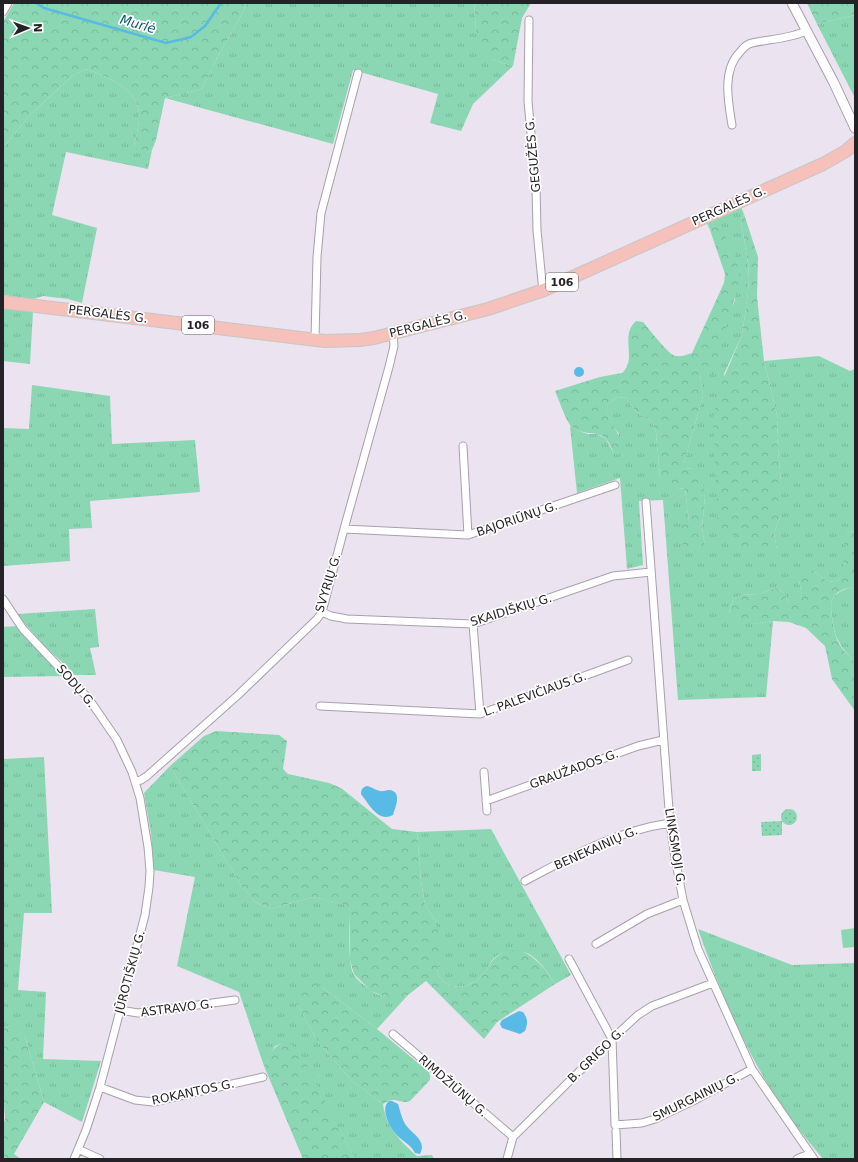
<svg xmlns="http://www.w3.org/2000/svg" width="858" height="1162" viewBox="0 0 858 1162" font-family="'DejaVu Sans',sans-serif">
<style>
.grass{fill:url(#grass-tufts)}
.forest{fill:url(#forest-crowns)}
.park{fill:url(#park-dots)}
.pitch{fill:#8bd7b3}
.water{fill:#58bbe5}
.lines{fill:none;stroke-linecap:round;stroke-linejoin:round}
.stream{stroke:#58bbe5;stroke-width:2.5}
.minor-casing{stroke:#a7a0ab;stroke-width:9}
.tertiary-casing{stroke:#a7a0ab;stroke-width:11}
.primary-casing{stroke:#c6c6c7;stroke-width:14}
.minor{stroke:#fff;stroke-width:7}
.tertiary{stroke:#fff;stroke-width:9}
.primary{stroke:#f5c1ba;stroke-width:12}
.labels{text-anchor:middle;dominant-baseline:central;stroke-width:3.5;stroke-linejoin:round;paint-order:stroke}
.shield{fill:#fff;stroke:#666468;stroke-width:1}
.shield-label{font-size:11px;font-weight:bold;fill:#252227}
.street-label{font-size:12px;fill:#252227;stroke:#fff}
.water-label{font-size:13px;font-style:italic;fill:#045a76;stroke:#fff}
</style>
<defs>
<pattern id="grass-tufts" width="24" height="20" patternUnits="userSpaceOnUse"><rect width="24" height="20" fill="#8bd7b3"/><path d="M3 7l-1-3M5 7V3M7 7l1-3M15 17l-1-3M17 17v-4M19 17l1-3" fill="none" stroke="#78b89a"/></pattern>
<pattern id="forest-crowns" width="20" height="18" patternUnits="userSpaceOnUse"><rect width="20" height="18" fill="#8bd7b3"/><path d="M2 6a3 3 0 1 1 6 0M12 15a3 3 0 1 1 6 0" fill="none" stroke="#78b89a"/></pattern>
<pattern id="park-dots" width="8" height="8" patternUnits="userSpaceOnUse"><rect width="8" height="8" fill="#8bd7b3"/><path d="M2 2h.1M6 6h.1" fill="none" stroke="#78b89a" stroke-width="1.8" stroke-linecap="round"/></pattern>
</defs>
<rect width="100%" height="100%" fill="#ebe3ef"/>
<!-- grass -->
<path class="grass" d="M248,3H474L476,30L493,60L513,66L473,104L461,131L430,123L438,94L353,70L333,144L165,98L202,89L215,62Z
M855,15V98L817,24Z
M86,69C107,77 136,87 139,112C140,123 136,136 134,146L146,153L152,150L148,169L66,152L52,215L97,228L82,303L68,299L43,296L34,299L3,295V148L28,117L72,76Z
M741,207L744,214L741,221L748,263L749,280L747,300L742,335L724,374L777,550L774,533L781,515V481L777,437L778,419L764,361L819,356L850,371L855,369V532L848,531L843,570L839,580L829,582L815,572L799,581L802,596L797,604L789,603L784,593L776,588L759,594L741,595L733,600L729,613L753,624L773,621L766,697L678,700L663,500L639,501L643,565L627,569L620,478L577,493L570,426L576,430L588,434H597L606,439L614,454L619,434L612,425L606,412L608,404L617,397L626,398L636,412L652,421L656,432L660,477L678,488L685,489L689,521L705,546L702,528L705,497L694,469L684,468V463L703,396L700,375L735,300L714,225L710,230L706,221Z
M3,308L33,312L30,364L3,361Z
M32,385L110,396L112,444L195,440L200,492L90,501L92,528L69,529L70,561L3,566V428L29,429Z
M852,587H855V662C848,656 842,648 838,640C834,635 829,605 832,600C836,592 845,589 852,587Z
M95,609L99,647L90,648L96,675H74L64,664L42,644L17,614Z
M17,626L63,676L3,677V627Z
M44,757L52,913H24L18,990L46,992L43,1059L101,1061L82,1122L44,1102L25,1037L9,1025L3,1029V759Z
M170,766L242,887L255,902L271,909L313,897L344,904L350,910C350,924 347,964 354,975C357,980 363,984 368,988C379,999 394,998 408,995L377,1029L322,987L297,1004L318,1042L351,1080L383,1104C386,1127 400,1141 417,1156L432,1155L434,1159H355L298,1051L281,1044L275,1046L264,1066L239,992L177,966L195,877L154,870L151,833L144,793Z
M491,829L571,975L555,984C548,973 537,955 523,952C521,951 517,951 514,951C506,951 500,953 494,958C490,962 488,969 484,973C476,983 464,989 452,986C444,984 440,978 437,972L440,963L435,920L425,905L421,881L417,832Z
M698,929L792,965L855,963V1159H823C804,1136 785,1113 770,1088C740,1038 717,984 698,929Z"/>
<!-- forest -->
<path class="forest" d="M14,3H248L215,62L202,89L165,98L156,140L152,150L146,153H139L134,146C136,136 140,123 139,112C136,87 107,77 86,69L72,76L28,117L3,148V22Z
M474,3H531L522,18L513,66L493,60L481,47L476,30Z
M807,3H855V15L817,24Z
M744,214L758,257L757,297L764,361L778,419L777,437L781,481V515L774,533L777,550L740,552L735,546L737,537L718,528L713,418L719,389L742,335L747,300L749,280L748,263L741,221Z
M714,225H720L736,258L740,279L713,374L700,375L703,396L684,463V468L694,469L702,472L705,497L702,528L705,546L699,553L683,548L680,527L689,521L685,489L672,487L660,477L656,432L652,421L636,412L626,398L617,397L608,404L606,412C611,424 619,433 623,445L619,454H614C612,449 610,444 607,440C598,429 579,437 570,425C565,418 559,400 555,391L600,377L622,373C638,359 619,336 636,321L643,322C648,328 668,353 673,355C679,358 686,355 692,353L724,283L725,274L710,230Z
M848,531L855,532V587C846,587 835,592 832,600C829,606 834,631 836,637C839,646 848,656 855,662V711L832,679L825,646L806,628L789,622L773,621L753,624L738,621L729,613L733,600L741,595L759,594L776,588L784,593L789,603H797L802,596L799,581L802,570L809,566L815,572L829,582L839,580C846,564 843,548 848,531Z
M216,731L279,735L287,741L283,769L288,774L329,783L341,788L392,829L417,832L421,881L425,905L435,920L441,944L440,963L437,972C440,978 444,984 452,986C464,989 476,983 484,973C488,969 490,962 495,958C519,936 543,964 555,984L497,1022L484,1039L426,981L408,995L397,998L385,997L371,991L354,974L350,960V910L343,904L313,897L271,909L255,902L242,887L170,766L204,736Z
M305,982H312L322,987L377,1029L429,1072L430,1076V1080L410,1101C399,1105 397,1095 383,1104L351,1080L318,1042L297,1004L299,988Z
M9,1025C18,1026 20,1029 25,1037L44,1102L14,1154L21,1159H3V1126L5,1119L3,1088V1029Z
M286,1043C294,1046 298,1049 302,1056L355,1159H303L264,1066C270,1055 273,1044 286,1043Z"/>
<!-- park -->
<path class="park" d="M761,754V771H752V755Z
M781 817a8 8 0 1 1 16 0a8 8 0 1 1-16 0Z
M782,821V835L762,836L761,822Z"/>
<!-- pitch -->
<path class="pitch" d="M855,928V947L843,948L841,930Z"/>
<!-- water -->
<path class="water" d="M574 372a5 5 0 1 1 10 0a5 5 0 1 1-10 0Z
M367,786C372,787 375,790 380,791C383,792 386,790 389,790C403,791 395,808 393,815C378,823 369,804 361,794C361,789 363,787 367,786Z
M519,1011L523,1012C528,1019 528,1023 525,1031L520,1034L502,1028L500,1024L502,1020Z
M389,1101H392L398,1104C400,1110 401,1116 404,1122C409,1133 428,1139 420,1154L415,1153C410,1143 401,1141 395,1133C389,1126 380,1108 389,1101Z"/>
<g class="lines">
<!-- stream -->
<path class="stream" d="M36,3L44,8L166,43L191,37L205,26L221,3"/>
<defs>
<path id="minor" d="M3,12L8,3
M529,20L528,101L536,188L537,230L542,282L544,290
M732,125C728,101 722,70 740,52C743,48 747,44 752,43C770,39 789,39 806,31
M315,339L317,257L321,213L358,73
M463,446L468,535
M646,502L670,823L675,857L683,900L698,949L752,1069L814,1159
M344,529L468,535L615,485
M3,599L23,629L89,699L117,740L132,772L140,798L148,847L150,871L149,887L145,915L100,1087L86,1130L74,1159
M322,612L331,616L347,619L473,624L613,576L651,572
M473,624L480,714
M320,706L480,714L628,660
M484,772L487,811
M136,781L141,780L147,776L237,696L317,619L322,612L344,529L389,367L394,346L393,333
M486,801L638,746L663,740
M525,881C572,856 616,831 670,823
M596,944L647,914L683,900
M569,959L612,1039L615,1125L642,1123L655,1119L693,1101L752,1069
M120,1010L138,1013L235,1000
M393,1034L513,1137
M100,1087L135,1100L153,1102L263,1077
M616,1131L617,1159
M78,1149L100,1159
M507,1159L513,1137L612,1039L638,1015L652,1006L713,983
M797,1159L809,1154"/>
<path id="tertiary" d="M792,3L834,83L855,128"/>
<path id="primary" d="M3,302L325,341L360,340L374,338L488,309L544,290L823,164L846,151L855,143"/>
</defs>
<!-- minor casing -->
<use href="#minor" class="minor-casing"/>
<!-- tertiary casing -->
<use href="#tertiary" class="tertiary-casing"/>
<!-- primary casing -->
<use href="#primary" class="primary-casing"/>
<!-- minor -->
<use href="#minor" class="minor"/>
<!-- tertiary -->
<use href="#tertiary" class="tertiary"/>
<!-- primary -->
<use href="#primary" class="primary"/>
</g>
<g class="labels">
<!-- shield labels -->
<g class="shield">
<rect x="546" y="273" width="32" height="18" rx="3"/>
<rect x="182" y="316" width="32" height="18" rx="3"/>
</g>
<g class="shield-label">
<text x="562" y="282">106</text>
<text x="198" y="325">106</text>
</g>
<!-- street labels -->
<g class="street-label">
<text transform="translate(533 155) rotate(-95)">GEGUŽĖS G.</text>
<text transform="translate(729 206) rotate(-24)">PERGALĖS G.</text>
<text transform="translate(108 314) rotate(7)">PERGALĖS G.</text>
<text transform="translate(428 324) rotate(-14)">PERGALĖS G.</text>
<text transform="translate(517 519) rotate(-19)">BAJORIŪNŲ G.</text>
<text transform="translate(328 583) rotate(-73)">SVYRIŲ G.</text>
<text transform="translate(511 610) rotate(-17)">SKAIDIŠKIŲ G.</text>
<text transform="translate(76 686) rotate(49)">SODŲ G.</text>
<text transform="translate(535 694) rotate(-20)">L. PALEVIČIAUS G.</text>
<text transform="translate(574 769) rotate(-20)">GRAUŽADOS G.</text>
<text transform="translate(675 847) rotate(81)">LINKSMOJI G.</text>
<text transform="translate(596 848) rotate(-24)">BENEKAINIŲ G.</text>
<text transform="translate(130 972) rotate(-75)">JŪROTIŠKIŲ G.</text>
<text transform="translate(177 1008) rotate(-7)">ASTRAVO G.</text>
<text transform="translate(596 1055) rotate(-44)">B. GRIGO G.</text>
<text transform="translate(453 1086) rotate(41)">RIMDŽIŪNŲ G.</text>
<text transform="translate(193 1092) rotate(-12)">ROKANTOS G.</text>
<text transform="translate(696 1097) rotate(-26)">SMURGAINIŲ G.</text>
</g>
<!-- water labels -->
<g class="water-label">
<text transform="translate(138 24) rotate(16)">Murlė</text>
</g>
</g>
<!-- border -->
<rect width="858" height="1162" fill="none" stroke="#252227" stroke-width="8"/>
<!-- north arrow -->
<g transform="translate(28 28) rotate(88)" stroke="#ffffff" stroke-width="3" paint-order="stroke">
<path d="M0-3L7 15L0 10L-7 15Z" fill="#252227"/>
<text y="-6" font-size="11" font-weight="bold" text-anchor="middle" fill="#252227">N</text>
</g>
</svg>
